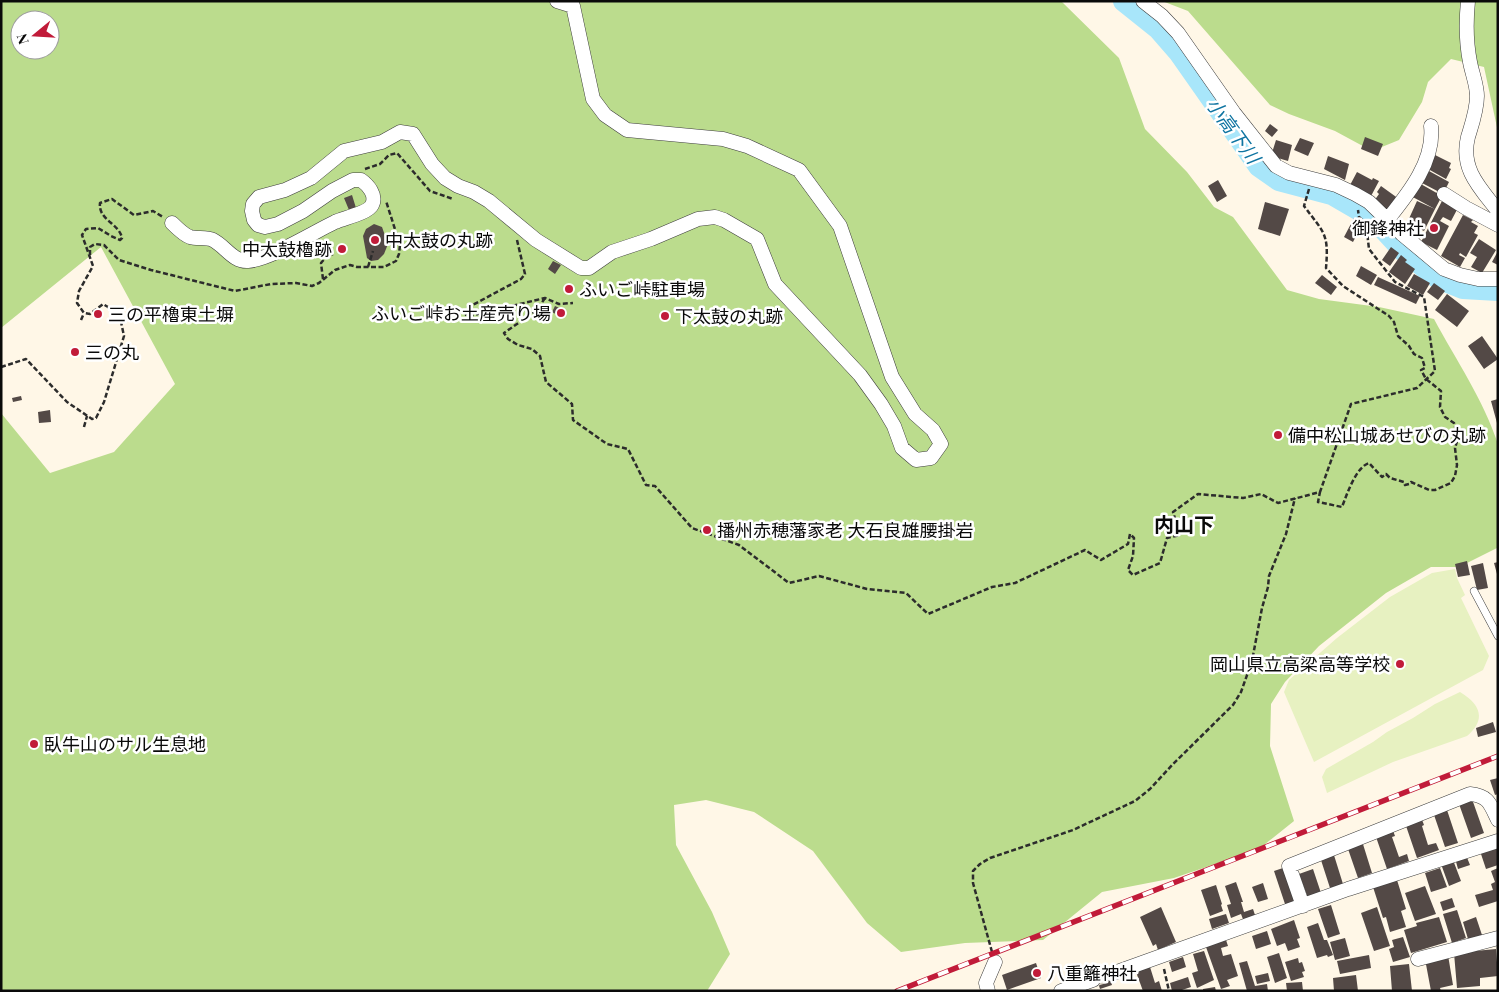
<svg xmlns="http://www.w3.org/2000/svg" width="1499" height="992" viewBox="0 0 1499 992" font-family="'Playfair Display','Noto Sans JP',serif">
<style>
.forest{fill:#bbdc8d;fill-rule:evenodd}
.pitch{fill:#e7f1c1}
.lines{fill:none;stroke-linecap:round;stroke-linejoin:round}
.river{stroke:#a8e6fa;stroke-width:22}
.building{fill:#534946}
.street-tunnel{stroke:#dad3c6;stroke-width:14;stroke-dasharray:14 7;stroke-linecap:butt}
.lane-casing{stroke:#3d3d3d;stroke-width:8}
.street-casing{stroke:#3d3d3d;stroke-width:15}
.path{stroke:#2c2c2c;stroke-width:2.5;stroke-dasharray:5 2.5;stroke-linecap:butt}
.lane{stroke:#fff;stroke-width:7}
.street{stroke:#fff;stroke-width:14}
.rail-casing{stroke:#c11b39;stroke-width:5.5}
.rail{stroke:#fff;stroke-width:4;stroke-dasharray:11;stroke-linecap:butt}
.poi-dot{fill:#c11b39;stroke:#fff;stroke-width:2}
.labels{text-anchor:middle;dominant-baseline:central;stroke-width:5;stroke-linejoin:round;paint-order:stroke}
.poi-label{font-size:18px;fill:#0a0a0a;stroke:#fff;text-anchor:start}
.water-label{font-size:19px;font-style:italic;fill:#0e74a1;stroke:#fff}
.quarter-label{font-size:20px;font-weight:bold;fill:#0a0a0a;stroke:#fff}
</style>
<rect width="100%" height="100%" fill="#fff7e7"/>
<!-- forest -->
<path class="forest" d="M1,1H1061L1119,58L1145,129L1187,172L1214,207L1233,217L1287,290L1319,299L1379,307L1434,319C1456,360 1483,399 1498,444V546L1497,548L1459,567H1431L1386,593L1319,646L1285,682L1271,704L1270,746L1294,821L1259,849L1174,878L1102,892L1043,940L965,943L901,952L867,923L813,851L754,812L706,800L674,805L676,845L712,912L730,954L707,991H1V413L50,473L114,452L175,384L101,247L1,328ZM20,20H50V50H20Z
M1162,1H1498V132L1484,67L1451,59L1428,82L1422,102L1399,140L1372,151L1335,131L1289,114L1270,105L1188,11Z"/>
<!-- pitch -->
<path class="pitch" d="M1455,569L1457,578L1465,595L1461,598L1489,656L1483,670L1314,762L1284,692L1289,680L1337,638L1390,597L1432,573Z
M1460,692C1480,704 1487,719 1467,736L1393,762L1327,793L1322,777L1326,769L1373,742L1387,732L1413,718L1435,704Z"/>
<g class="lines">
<!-- river -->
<path class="river" d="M1124,1L1159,29L1179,52L1259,166L1279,180L1332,194L1363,212L1382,227L1404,251L1438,278L1463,288L1498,290"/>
</g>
<!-- building -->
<path class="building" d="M1270,124L1278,130L1272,137L1265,131Z
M1365,137L1383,144L1378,156L1361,149Z
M1300,138L1314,143L1308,156L1294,150Z
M1276,140L1292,145L1288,161L1271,156Z
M1435,155L1451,163L1449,168L1451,169L1446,179L1428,169Z
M1328,156L1349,164L1345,180L1324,169Z
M1429,171L1449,182L1443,194L1422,183Z
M1357,172L1372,180L1373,178L1379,181L1370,198L1349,187Z
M1218,180L1227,196L1217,202L1208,186Z
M1419,183L1442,196L1435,209L1409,195Z
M1381,186L1399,199L1389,213L1374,201L1379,194L1377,192Z
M352,195L356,208L349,210L344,198Z
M1444,197L1459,206L1451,221L1443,217L1440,221L1449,226L1437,250L1421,242Z
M1417,201L1435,209L1424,231L1407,223Z
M1265,202L1289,209L1280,236L1258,229Z
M1463,215L1473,220L1471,222L1478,226L1474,233L1478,235L1466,257L1460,253L1459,255L1465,258L1460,267L1441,256Z
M1354,218L1363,223L1353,242L1344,237Z
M374,224L382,227L388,244L384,254L378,260L371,261L367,258L363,236L366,229Z
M1417,231L1422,234L1419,240L1414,237Z
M1479,239L1496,250L1482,273L1471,267L1477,257L1470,253Z
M1391,247L1399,253L1390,266L1382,260Z
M1498,251V265L1492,262Z
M1401,255L1407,260L1405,262L1415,269L1405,284L1389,272Z
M553,261L561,265L555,274L548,269Z
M1361,266L1377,275L1371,285L1356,276Z
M1414,274L1430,283L1423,295L1407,286Z
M1322,275L1337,287L1331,295L1315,283Z
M1378,277L1420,296L1416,304L1374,285Z
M1434,283L1445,291L1438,300L1427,292Z
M1447,294L1469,311L1457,327L1435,310Z
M555,306L566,311L563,318L552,312Z
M1482,336L1498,359L1484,369L1468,346Z
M21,396L22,400L13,402L12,398Z
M1498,399V423H1497L1491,401Z
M50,410L51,422L39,423L38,412Z
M1467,561L1470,575L1458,577L1455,564Z
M1498,562V573L1497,574L1494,563Z
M1483,563L1488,588L1477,590L1471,566Z
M1493,722L1496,732L1478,737L1476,728Z
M1498,778V794L1495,795L1490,780Z
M1472,799L1484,833L1471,838L1459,804Z
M1446,807L1458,843L1445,847L1433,812Z
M1421,817L1424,825L1422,826L1428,845L1436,843L1439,850L1417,858L1405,823Z
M1392,828L1395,836L1392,837L1399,857L1407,854L1409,861L1387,869L1375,834Z
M1362,841L1372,873L1358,878L1347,846Z
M1498,845V865L1486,869L1480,851Z
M1333,852L1343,884L1330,888L1320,857Z
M1466,855L1470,865L1458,869L1455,858Z
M1453,860L1461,881L1449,886L1441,864Z
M1286,867L1298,903L1286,907L1274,871Z
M1440,868L1447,887L1431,892L1425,873Z
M1498,868V901L1479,907L1475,895L1493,890L1491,884L1495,882L1491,871Z
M1313,869L1321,893L1308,898L1299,874Z
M1397,880L1406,909L1401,911L1406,927L1390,932L1386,917L1383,918L1373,887Z
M1236,882L1243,902H1241L1244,912L1253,909L1256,918L1244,922L1241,914L1231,918L1227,905L1231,904L1225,886Z
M1263,883L1268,899L1258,902L1252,887Z
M1216,885L1222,904L1221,905L1223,911L1210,916L1201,890Z
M1425,886L1436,914L1415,921L1405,893Z
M1452,898L1455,907L1443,911L1440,902Z
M1331,905L1340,934L1328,938L1318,909Z
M1161,907L1176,942L1158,950L1156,944L1153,946L1140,917Z
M1377,907L1390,946L1374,951L1361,913Z
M1457,910L1466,938L1452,943L1443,914Z
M1226,914L1229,923L1212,929L1209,919Z
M1439,917L1447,942L1411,953L1404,930L1417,926L1416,923Z
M1476,917L1482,935L1468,939L1463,922Z
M1294,920L1300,938L1297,939L1300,947L1288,951L1285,943L1277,946L1271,929Z
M1318,923L1324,940H1327L1333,955L1328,957L1327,955L1317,958L1307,927Z
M1267,931L1271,944L1256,949L1252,936Z
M1403,937L1410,957L1393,962L1389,949L1394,947L1392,940Z
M1345,938L1350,956L1335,960L1330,942Z
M1226,940L1228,946L1221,948L1223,956L1231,954L1238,976L1227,980L1230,986L1221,989L1206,947Z
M1496,949L1498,976L1480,978V986L1457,988L1454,953Z
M1204,951L1214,980L1197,988L1192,973L1198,971L1193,954Z
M1279,953L1287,978L1275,983L1267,957Z
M1369,955L1371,968L1340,974L1337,961Z
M1448,955L1453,985L1440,988L1441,991H1431L1425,959Z
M1183,957L1186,967L1172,972L1169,962Z
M1298,958L1299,963L1302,962L1305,971L1302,972L1304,977L1291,981L1285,962Z
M1247,961L1255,986L1267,984L1268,991H1247L1239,963Z
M1036,963L1041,978L1007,990L1002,975Z
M1409,964L1412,991H1392L1390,966Z
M1150,967L1155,983L1159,981L1162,991H1143L1136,972Z
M1107,969L1112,985L1100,989L1095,973Z
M1077,971L1080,980L1072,982L1069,973Z
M1268,973L1270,981L1257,984L1255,976Z
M1356,975L1358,991H1334L1333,978Z
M1188,977L1191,987L1179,991H1172L1170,983Z
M1302,982L1303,991H1287L1286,983Z
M1215,987L1216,991H1203V989Z"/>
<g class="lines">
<!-- street-tunnel -->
<path class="street-tunnel" d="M1093,980L1111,974"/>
<defs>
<path id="lane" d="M1474,591L1498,636"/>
<path id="street" d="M1143,1L1162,16L1178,33L1234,113L1276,166L1289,173L1336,185L1355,194L1369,202L1402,234L1444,269L1460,275L1478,279H1498
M1468,1C1466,21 1466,42 1470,62C1472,73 1477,85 1477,96C1477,110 1472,124 1468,137C1460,169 1480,188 1498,211
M1444,194L1466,208L1498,225
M1388,219C1408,194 1435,161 1431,126
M172,223C177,228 184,235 190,237C197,239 206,237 213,240C225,246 233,262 248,261C269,260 314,232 335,222C344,218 368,213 372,205C377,195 368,185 361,180H353L332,191L303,211L278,224L265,227L258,225L254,220L252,211L253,204L259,197L285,190L311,178L344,151L382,142L400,132L413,134L432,164L445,178L458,186L474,192L489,201L536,240L581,268H589L612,252L651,239L698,219L715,217L724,220L757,239L775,284L860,375L881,404L894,426L902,448L916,460L931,458L941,444L933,430L915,414L892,377L840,226L799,170L747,146L723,139L627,130L605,115L593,99L573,6L557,1
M1303,906L1289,866L1470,794C1489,796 1490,804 1498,820
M1418,959L1498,938
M1111,974L1348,889L1498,841
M988,991L986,983L995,962
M1061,991L1093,980"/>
</defs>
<!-- lane casing -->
<use href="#lane" class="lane-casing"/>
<!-- street casing -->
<use href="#street" class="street-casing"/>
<!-- path -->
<path class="path" d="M365,169L380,164L389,155L397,153L430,191L453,199
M1309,189L1304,206C1324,233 1329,233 1326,268L1343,286L1389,316L1394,322L1398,336L1409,346L1414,354L1422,358L1425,368L1421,370L1426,379L1441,391L1440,407L1445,417L1454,423L1458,438L1455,448L1457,465L1455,476L1451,483L1435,490H1429L1411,482L1409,484L1405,485L1404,482L1390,478L1386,474L1382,477L1369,463C1356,467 1347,494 1342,507L1318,502L1320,492
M517,240L525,274L521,279L467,308L466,315L470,316L545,298L559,304L573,303
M90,255V247L95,244L104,245L119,260L151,270L235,291L271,284L296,283L312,286L319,283L335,270L350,265L357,267H384L396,261L399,254L400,245L386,201
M368,267L373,251
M323,279L321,263L327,256L333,254
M545,298L537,310L504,333L508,339L518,345L532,349L540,356L546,382L572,404L573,420L607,444L628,449L646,485L655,486L692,528L739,545L789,583L819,576L867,589L906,593L928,614L992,587L1015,583L1085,550L1101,560L1128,544L1130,534L1134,538L1133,556L1128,570L1133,575L1160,563L1167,538L1180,535L1173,512L1198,494L1243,498L1261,494L1278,503L1320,492L1351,404L1417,388L1435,371L1424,297L1395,282L1369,249L1366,223L1359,217L1358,210
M81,320L84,313
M1,367L26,359L67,402L92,419L96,418L104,402L124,336L121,322L108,307L103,304L90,314L84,313L77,303L79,291L93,266L82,235L86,229L98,228L111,236L120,240L122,238C119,223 98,220 100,203L112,199L134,215L153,211L163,217
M84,427L87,416
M992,952L973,883V871L980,864L990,858L1073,830L1135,801L1150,789L1173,764L1233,705L1241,692L1252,661L1262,608L1268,587L1269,576L1286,534L1295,498
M1164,969L1169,991"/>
<!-- lane -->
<use href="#lane" class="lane"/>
<!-- street -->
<use href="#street" class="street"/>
<defs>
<path id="rail" d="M897,991L1498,756"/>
</defs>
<!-- rail casing -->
<use href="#rail" class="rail-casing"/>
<!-- rail -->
<use href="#rail" class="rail"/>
</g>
<!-- markers -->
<g class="poi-dot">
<circle cx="1434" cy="228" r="5"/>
<circle cx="375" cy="240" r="5"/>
<circle cx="342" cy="249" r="5"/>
<circle cx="569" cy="289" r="5"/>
<circle cx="561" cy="313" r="5"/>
<circle cx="98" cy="314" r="5"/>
<circle cx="665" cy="316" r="5"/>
<circle cx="75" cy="352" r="5"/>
<circle cx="1278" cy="435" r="5"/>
<circle cx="707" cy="530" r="5"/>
<circle cx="1400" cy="664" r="5"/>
<circle cx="34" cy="744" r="5"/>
<circle cx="1037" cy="973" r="5"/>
</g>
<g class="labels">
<!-- poi labels -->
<g class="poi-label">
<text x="1424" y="228" text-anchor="end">御鋒神社</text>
<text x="385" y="240">中太鼓の丸跡</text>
<text x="332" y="249" text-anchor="end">中太鼓櫓跡</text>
<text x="579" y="289">ふいご峠駐車場</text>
<text x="551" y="313" text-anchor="end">ふいご峠お土産売り場</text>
<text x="108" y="314">三の平櫓東土塀</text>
<text x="675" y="316">下太鼓の丸跡</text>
<text x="85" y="352">三の丸</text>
<text x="1288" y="435">備中松山城あせびの丸跡</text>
<text x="717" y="530">播州赤穂藩家老 大石良雄腰掛岩</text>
<text x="1390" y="664" text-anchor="end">岡山県立高梁高等学校</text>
<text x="44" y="744">臥牛山のサル生息地</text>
<text x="1047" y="973">八重籬神社</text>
</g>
<!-- water labels -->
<g class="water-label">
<text transform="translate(1234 130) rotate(54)">小高下川</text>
</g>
<!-- quarter labels -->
<g class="quarter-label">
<text x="1184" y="523">内山下</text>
</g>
</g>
<!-- border -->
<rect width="1499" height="992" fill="none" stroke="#0a0a0a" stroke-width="5"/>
<!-- north arrow -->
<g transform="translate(35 35) rotate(252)"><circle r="24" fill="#ffffff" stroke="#9d9d9d"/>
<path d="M0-4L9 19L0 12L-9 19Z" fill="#c11b39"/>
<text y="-8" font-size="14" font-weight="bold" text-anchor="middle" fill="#0a0a0a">N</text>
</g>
</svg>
